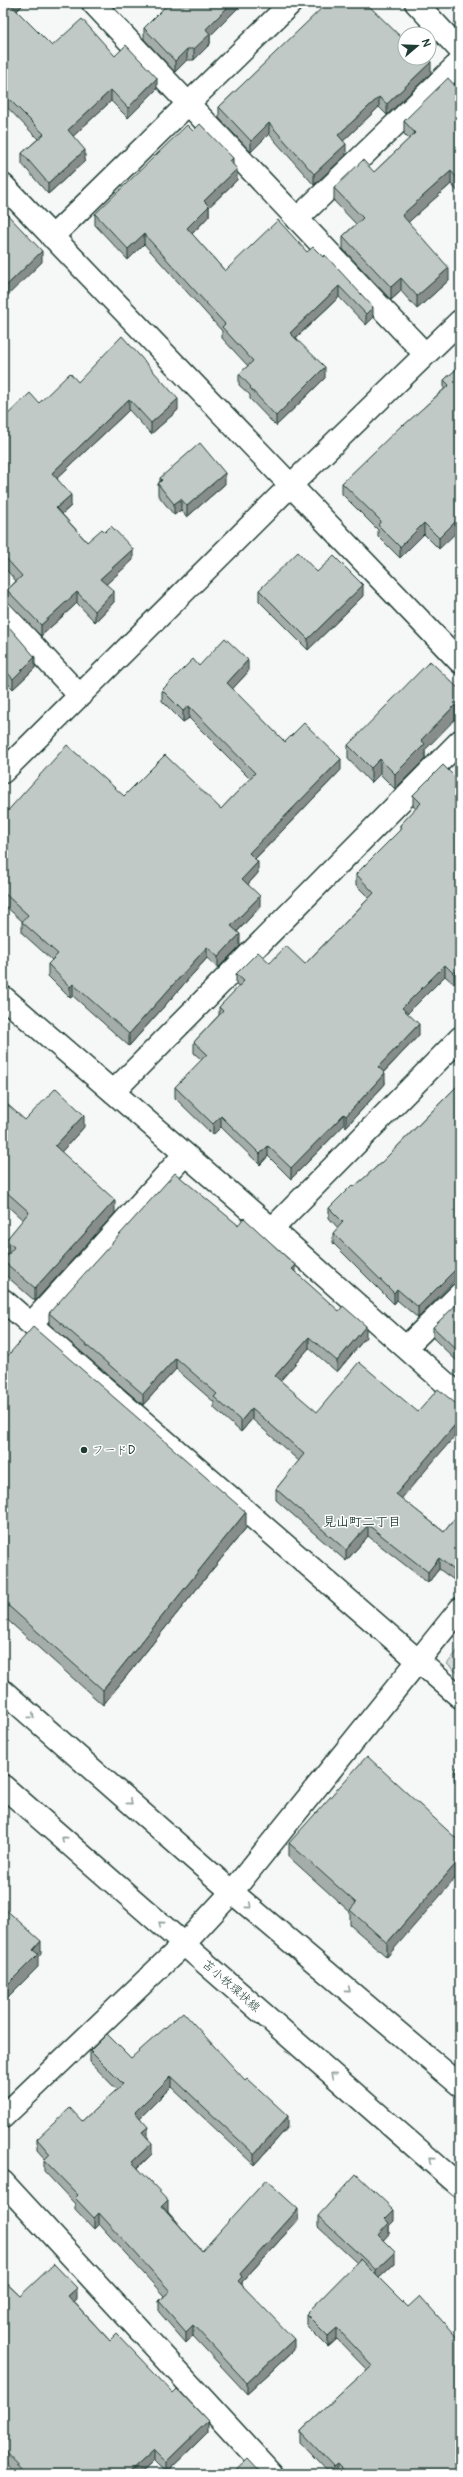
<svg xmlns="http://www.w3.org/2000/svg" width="463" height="2477" viewBox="0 0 463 2477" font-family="Pangolin,'Klee One',sans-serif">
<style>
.green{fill:#d6dcdb;stroke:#7a8c88}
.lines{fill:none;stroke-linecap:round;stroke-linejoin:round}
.street-casing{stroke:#1f3d34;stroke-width:25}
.secondary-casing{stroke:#1f3d34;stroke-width:25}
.street{stroke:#fff;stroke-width:22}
.secondary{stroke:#fff;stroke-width:22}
.wall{fill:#a5adaa;stroke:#1f3d34}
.shaded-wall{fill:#868d8b;stroke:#1f3d34}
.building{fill:#c0c9c6;stroke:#1f3d34}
.oneway{stroke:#8f9e9a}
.poi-dot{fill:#1f3d34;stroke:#fff;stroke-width:1.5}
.labels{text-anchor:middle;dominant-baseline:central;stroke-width:3;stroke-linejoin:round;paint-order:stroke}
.poi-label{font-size:12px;fill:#1f3d34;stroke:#fff;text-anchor:start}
.street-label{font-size:12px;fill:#1f3d34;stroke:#fff}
.neighbourhood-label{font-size:13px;font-weight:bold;fill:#1f3d34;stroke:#fff}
</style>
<rect width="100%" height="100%" fill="#f6f7f7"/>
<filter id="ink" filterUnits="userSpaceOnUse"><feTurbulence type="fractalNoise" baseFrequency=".025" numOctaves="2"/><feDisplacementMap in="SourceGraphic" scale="8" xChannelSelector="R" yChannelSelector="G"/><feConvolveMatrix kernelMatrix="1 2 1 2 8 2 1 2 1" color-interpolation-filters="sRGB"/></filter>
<g filter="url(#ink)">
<!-- green -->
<path class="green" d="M460,1648V1675L447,1664Z"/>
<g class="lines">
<defs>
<path id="street" d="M93,3L425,354
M416,3L460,50
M3,185L460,662
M297,219L460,62
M52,237L291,3
M3,613L80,696
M3,772L290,486L460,321
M3,997L272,1229L460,1396
M113,1092L460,741
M272,1229L460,1038
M3,1300L460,1697
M31,1324L185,1154
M406,1347L460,1294
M3,2117L184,1944L232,1892L460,1609
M3,2182L272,2474"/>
<path id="secondary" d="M3,1691L232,1892L460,2085
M3,1786L460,2186"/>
</defs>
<!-- street casing -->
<use href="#street" class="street-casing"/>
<!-- secondary casing -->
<use href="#secondary" class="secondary-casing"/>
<!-- street -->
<use href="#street" class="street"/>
<!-- secondary -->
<use href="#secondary" class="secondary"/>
</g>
<!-- wall -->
<path class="wall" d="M3,3H25L17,11L52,46L115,56L157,89L128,118L111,101L73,136L85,161L48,194L22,164V153L38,139L3,103Z
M316,3H368V5L431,73L387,115L379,107L343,141L346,155L314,185L269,134L251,152L219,118V107L322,9Z
M144,28L210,36V44L194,60H187L175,72L144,39Z
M460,91V194L451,184L408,222L449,280L417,309L401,291L391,300L343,249V236L356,224L334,201V188L374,172L409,139L404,134V121Z
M193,131L233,165L237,180L209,207V216L192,234L225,271L307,252L373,318L366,325L339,297L296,338L325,378L276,426L250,399V395L239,385V374L248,366L222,338V331L144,244L128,260L95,225V214Z
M460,366L439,549L424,534L400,558L378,536V530L342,494V483L444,389V380Z
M78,382L178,410L151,434L129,410L57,478L71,506L62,514L87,542L133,560L106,584L114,602L95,622L77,603L41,636L7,601V590L16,581L3,566V419L39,403Z
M160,478L225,484L187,517L181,510L174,515L158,495V484L160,481Z
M317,572L363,596L308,650L259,601V590Z
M3,620L35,668L13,689L6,682Z
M199,666L248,672L232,689L285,742L341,770L255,859L258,873L248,884L260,907L237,932L240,946L218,968L207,958L129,1046L73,996L70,998L48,976V964L52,960L22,933V921L3,904V816L124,796L221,809L250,779L189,718L183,722L162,701V690Z
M348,745L425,750V759L395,789L380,774L371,783L348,759Z
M460,782V978L454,984L445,976L407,1013L419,1035L384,1072L385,1084L346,1127L344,1125L291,1179L268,1156L260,1165L221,1127L213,1135L175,1098V1087L202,1060L194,1053V1042L219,1015V1007L239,987L236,985V974L270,963L305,964L369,898L356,885V874L400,830V825L416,809L413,806V795Z
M460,1083L418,1318L397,1300L394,1304L333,1243V1233L338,1228L329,1218V1208L354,1187L382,1162Z
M3,1109L25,1120L84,1127L61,1152L115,1213L35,1301L3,1273V1261L8,1254L6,1253V1240L23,1220L3,1202Z
M238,1225L295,1272L366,1337L337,1372L309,1348L280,1380L402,1499L444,1532L460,1512L454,1580L439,1569L428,1583L368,1536L346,1561L276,1500V1489L299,1461L252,1419L241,1432L214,1408V1402L176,1369L143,1405L49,1324V1313Z
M460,1303V1364L433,1338V1327Z
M3,1361L246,1528L103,1705L3,1616Z
M460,1764V1787L454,1781V1771Z
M460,1842L387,1957L350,1925V1912L289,1857V1843Z
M90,2051L131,2058L245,2080L288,2127L254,2165L171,2087L140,2117L148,2138L152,2154L138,2168L168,2211V2212L202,2251L298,2220L242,2282V2285L294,2350L247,2394L193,2336L186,2343L159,2312V2301L164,2296L99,2224L94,2229L75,2209V2204L44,2171V2160L45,2159L37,2150V2139L82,2121L117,2090L90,2062Z
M318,2216L394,2221L389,2226V2234L383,2240L395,2263L379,2278L460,2474H330L300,2442V2431L367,2370L337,2339L328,2347L306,2325V2314L357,2263L318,2227Z
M3,2280L20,2296L77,2299L74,2302L110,2341L208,2432L166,2473L154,2461L140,2474H17L3,2459Z"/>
<!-- shaded-wall -->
<path class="shaded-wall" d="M13,3H25L11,16V5Z
M232,3H243L210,36V44L194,60V49L206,29Z
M187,49V60L175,72V61Z
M431,62V73L387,115V104Z
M157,78V89L128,118V108Z
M111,90V101L68,141V130Z
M379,97V107L338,146V135Z
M269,123V134L251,152V141Z
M346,144V155L314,185V174Z
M85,150V161L48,194V183Z
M233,158V169L230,161Z
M237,169V180L209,207V216L187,239V228L204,201Z
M451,171V184L402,228V215Z
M144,234V244L128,260V249Z
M42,251V262L3,300V289Z
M449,268V280L417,309V296Z
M401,278V291L391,300V287Z
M339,286V297L290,343V333Z
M373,307V318L366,325V314Z
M325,367V378L276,426V416Z
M129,399V410L52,483V473Z
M178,399V410L151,434V423Z
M225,473V484L187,517V506Z
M71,495V506L56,519V508Z
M181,499V510L174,515V504Z
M460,517V529L439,549V538Z
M424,523V534L400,558V547Z
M133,549V560L100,590V579Z
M363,585V596L308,650V639Z
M114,591V602L95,622V611Z
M77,592V603L41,636V625Z
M35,657V668L13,689V679Z
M248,660V672L227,695V683Z
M6,671V682L3,685V674Z
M460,700V714L425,750V759L395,789V774L421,740Z
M189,706V718L183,722V711Z
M341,759V770L249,865V853Z
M380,759V774L371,783V768Z
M258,862V873L242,891V879Z
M260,896V907L231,938V926Z
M240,934V946L218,968V957Z
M207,947V958L129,1046V1034Z
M445,965V976L402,1019V1008Z
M460,967V978L454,984V974Z
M73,984V996L70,998V987Z
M419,1024V1035L378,1078V1067Z
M385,1073V1084L346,1127V1116Z
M344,1114V1125L291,1179V1168Z
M84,1115V1127L55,1159V1146Z
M221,1116V1127L213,1135V1124Z
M268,1146V1156L260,1165V1154Z
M115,1200V1213L35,1301V1288Z
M295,1265V1276L292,1269Z
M460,1265V1275L418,1318V1307Z
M397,1289V1300L394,1304V1293Z
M366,1326V1337L337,1372V1361Z
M309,1337V1348L275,1387V1376Z
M176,1358V1369L143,1405V1394Z
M252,1408V1419L241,1432V1421Z
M460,1419V1430L396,1505V1494Z
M246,1512V1528L103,1705V1690Z
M368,1525V1536L346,1561V1550Z
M439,1558V1569L428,1583V1572Z
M460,1561V1572L454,1580V1570Z
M460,1859V1873L387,1957V1943Z
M41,1941V1953L38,1957V1967L3,2002V1989L33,1950Z
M171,2076V2087L135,2123V2112Z
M288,2116V2127L254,2165V2154Z
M148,2127V2138L142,2143V2132Z
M152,2143V2154L132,2173V2162Z
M168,2200V2211L162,2217V2206Z
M5,2204V2215L3,2216V2205Z
M298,2209V2220L242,2282V2288L238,2281L240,2274Z
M394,2210V2221L389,2226V2234L378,2246V2235L385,2219Z
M99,2213V2224L94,2229V2218Z
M395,2252V2263L376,2281V2270Z
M77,2288V2299L68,2307V2296Z
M193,2325V2336L186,2343V2332Z
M337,2328V2339L328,2347V2336Z
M294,2339V2350L247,2394V2383Z
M208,2421V2432L166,2473V2462Z
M460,2432V2443L455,2437Z
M154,2450V2461L140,2474H128Z
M337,2463V2474H333V2466Z"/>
<!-- building -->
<path class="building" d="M3,3H13L11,5L52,46L82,19L115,56L126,45L157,78L128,108L111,90L68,130L85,150L48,183L22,153L44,134L3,93Z
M169,3H232L206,29L210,34L194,49H187L175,61L144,28Z
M327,3H366L405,41V58H428L431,62L387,104L379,97L338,135L346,144L314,174L269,123L251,141L219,107Z
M448,78L460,91V181L451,171L402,215L449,268L417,296L401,278L391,287L343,236L363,218L334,188L363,160L374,172L415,133L404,121Z
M200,124L233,158L230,161L237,169L204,201L209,206L187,228L225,271L278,220L307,252L313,247L323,257L325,255L373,307L366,314L339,286L290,333L325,367L276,416L250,388L251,387L239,374L253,361L222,327L225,324L144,234L128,249L95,214L187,125L193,131Z
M3,210L42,251L3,289Z
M122,336L178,399L151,423L129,399L52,473L71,495L56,508L87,542L102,529L105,532L111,526L133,549L100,579L114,591L95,611L77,592L41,625L7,590L22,576L3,555V419L30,393L39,403L70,373L78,382Z
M460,366V517L439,538L424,523L400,547L378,525L381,521L342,483L403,424L404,425L449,385L444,380Z
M200,443L225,473L187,506L181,499L174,504L158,484L162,480L160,478Z
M298,552L317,572L334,556L363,585L308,639L259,590Z
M3,620L35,657L13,679L6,671L3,674Z
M225,638L248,660L227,683L285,742L304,723L341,759L249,853L258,862L242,879L260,896L231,926L240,934L218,957L207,947L129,1034L73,984L70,987L48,964L58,954L22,922L28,915L3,892V816L67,745L124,796L165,755L221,809L255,773L189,706L183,711L162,690L193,659L199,666Z
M430,661L460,690V700L421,740L425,744L395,774L380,759L371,768L348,745Z
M443,765L460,782V875L459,877H460V967L454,974L445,965L402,1008L419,1024L378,1067L385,1073L346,1116L344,1114L291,1168L268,1146L260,1154L221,1116L213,1124L175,1087L207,1054L194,1042L223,1011L219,1007L244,981L236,974L258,952L270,963L286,946L305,964L374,893L356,874L402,828L400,825L421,803L413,795Z
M460,1083V1265L418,1307L397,1289L394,1293L333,1233L343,1222L329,1208L352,1185L354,1187L382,1162Z
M56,1088L84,1115L55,1146L115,1200L35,1288L3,1261L14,1247L6,1240L29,1212L3,1189V1173L6,1169L3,1167V1109L7,1104L25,1120Z
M175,1173L238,1225L244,1218L295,1265L292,1269L339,1311L343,1306L366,1326L337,1361L309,1337L275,1376L317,1412L359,1362L418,1412L438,1389L460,1407V1419L396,1494L444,1532L460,1512V1561L454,1570L439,1558L428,1572L368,1525L346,1550L276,1489L304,1454L252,1408L241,1421L214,1397L217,1394L176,1358L143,1394L49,1313Z
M459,1302L460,1303V1353L433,1327Z
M33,1327L246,1512L103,1690L3,1601V1361Z
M367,1756L460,1842V1859L387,1943L350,1910L356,1903L289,1843Z
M460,1764V1776L454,1771Z
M3,1907L41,1941L33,1950L38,1954L3,1989Z
M183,2012L245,2080L247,2078L288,2116L254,2154L171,2076L135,2112L148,2127L142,2132L152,2143L132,2162L168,2200L162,2206L202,2251L266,2180L298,2209L240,2274L242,2277L238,2281L294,2339L247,2383L193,2325L186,2332L159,2301L170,2291L99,2213L94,2218L75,2198L78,2195L44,2160L50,2154L37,2139L70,2108L82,2121L123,2084L90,2051L107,2034L131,2058Z
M356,2174L394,2210L385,2219L389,2223L378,2235L395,2252L376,2270L318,2216Z
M360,2259L408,2307L420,2296L460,2341V2432L455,2437L460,2443V2474H348L337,2463L333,2466L300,2431L372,2365L337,2328L328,2336L306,2314Z
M54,2264L77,2288L68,2296L110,2341L117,2334L173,2393L177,2389L208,2421L166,2462L154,2450L128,2474H28L3,2448V2280L20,2296Z
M248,2459L262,2474H232Z"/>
<!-- one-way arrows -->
<defs><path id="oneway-chevron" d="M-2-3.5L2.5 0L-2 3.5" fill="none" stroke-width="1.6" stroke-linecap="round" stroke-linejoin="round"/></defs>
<g class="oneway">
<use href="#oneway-chevron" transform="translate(32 1716) rotate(41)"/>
<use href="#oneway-chevron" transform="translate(130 1802) rotate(41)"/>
<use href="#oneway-chevron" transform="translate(64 1839) rotate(-139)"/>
<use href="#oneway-chevron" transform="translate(249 1906) rotate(40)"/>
<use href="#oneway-chevron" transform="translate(161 1924) rotate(-139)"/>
<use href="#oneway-chevron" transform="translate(348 1990) rotate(40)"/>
<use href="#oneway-chevron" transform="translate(333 2075) rotate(-139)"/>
<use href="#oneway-chevron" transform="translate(431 2160) rotate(-139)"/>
</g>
</g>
<!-- markers -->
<circle class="poi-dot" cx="84" cy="1450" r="4"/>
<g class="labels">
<!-- poi labels -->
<g class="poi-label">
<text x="92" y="1450">フードD</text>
</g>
<!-- street labels -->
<g class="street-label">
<text transform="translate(231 1986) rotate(41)">苫小牧環状線</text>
</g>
<!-- neighbourhood labels -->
<g class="neighbourhood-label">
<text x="362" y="1522">見山町二丁目</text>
</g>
</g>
<!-- margin -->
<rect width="463" height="2477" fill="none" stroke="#fff" stroke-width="16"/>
<rect x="8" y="8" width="447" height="2461" fill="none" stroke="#1f3d34" stroke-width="1.5" filter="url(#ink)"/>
<!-- north arrow -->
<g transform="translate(417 46) rotate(71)"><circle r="19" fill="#ffffff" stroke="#a5b1ae"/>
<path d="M0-3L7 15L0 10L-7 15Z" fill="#1f3d34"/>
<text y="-6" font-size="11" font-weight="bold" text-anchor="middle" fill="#1f3d34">N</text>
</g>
</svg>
